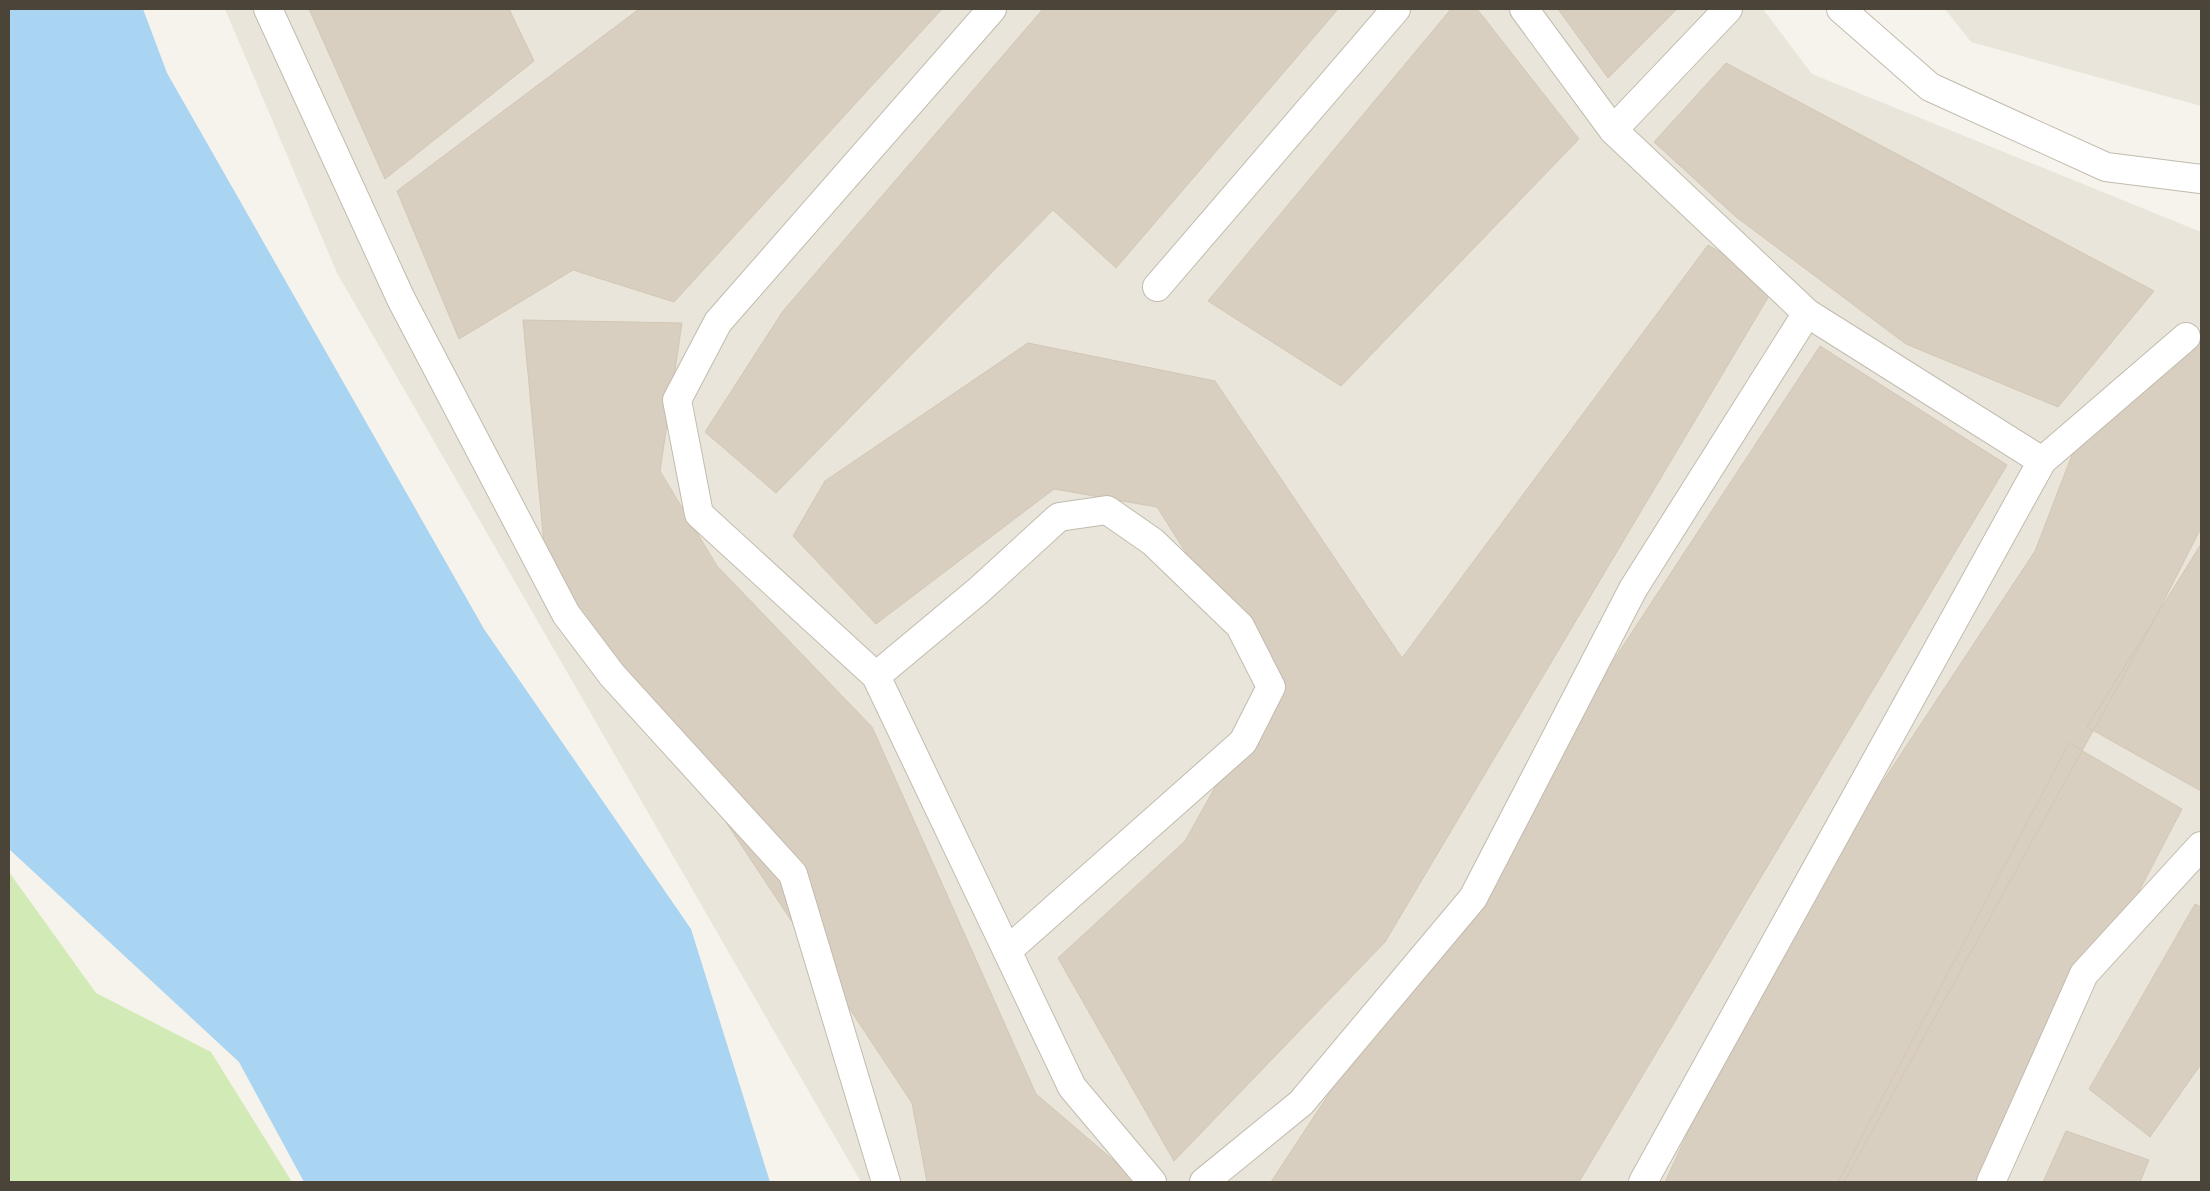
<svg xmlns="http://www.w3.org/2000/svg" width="2210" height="1191" viewBox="0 0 2210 1191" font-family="'Varela Round',sans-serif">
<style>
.residential{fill:#eae5da}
.green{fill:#d2eab5}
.water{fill:#a9d4f2}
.building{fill:#d8cfc1;stroke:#d3c7b4}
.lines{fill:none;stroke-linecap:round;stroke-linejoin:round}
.minor-casing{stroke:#c2bbae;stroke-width:30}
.tertiary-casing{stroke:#c2bbae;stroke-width:30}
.minor{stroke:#fff;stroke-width:28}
.tertiary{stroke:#fff;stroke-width:28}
</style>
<rect width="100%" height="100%" fill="#f6f3ec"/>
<!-- residential -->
<path class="residential" d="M225,9H1763L1812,74L2201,232V1182H861L337,273Z
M1945,9H2201V106L1971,42Z"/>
<!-- green -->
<path class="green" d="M9,872L96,993L211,1052L292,1182H9Z"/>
<!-- water -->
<path class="water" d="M9,9H143L167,73L484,629L691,929L770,1182H304L239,1062L9,849Z"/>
<!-- building -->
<path class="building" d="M309,9H509L534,61L385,179Z
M639,9H942L674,302L573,270L459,339L397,191Z
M1043,9H1338L1116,268L1053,210L776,493L705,432L783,311Z
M1451,9H1477L1579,139L1341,386L1208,301Z
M1558,9H1677L1608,78Z
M1726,63L2154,291L2058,407L1906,344L1736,217L1654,142Z
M1708,245L1776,284L1385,942L1174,1161L1058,958L1185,841L1271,687L1157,507L1054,489L876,624L793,536L825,481L1028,343L1215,381L1402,658Z
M523,320L682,323L660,471L717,566L872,727L1036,1094L1139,1182H927L912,1103L671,739L547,576Z
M2186,337H2201V528L2151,626L1844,1182H1665L1773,948L2035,551L2084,424Z
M1820,346L2007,465L1579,1182H1271Z
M2201,544V791L2087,727Z
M2069,743L2182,809L1987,1182H1838Z
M2195,904L2201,907V1064L2150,1137L2089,1089Z
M2066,1131L2149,1160L2140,1182H2043Z"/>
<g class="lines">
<defs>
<path id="minor" d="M268,9L401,299L566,614L612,675L793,874L886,1182
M992,9L718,322L677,400L699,514L876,676L1072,1087L1152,1182
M1524,9L1613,130L1728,9
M1613,130L1807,313L2042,461
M1157,287L1396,9
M876,676L978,591L1059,517L1107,510L1153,542L1240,626L1271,687L1243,742L1007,951
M1204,1182L1301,1103L1473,898L1633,589L1807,313
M1643,1182L2042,461L2186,337
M1991,1182L2084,974L2201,846"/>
<path id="tertiary" d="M1841,9L1930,87L2106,167L2201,179"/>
</defs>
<!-- minor casing -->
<use href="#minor" class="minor-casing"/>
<!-- tertiary casing -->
<use href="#tertiary" class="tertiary-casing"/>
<!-- minor -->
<use href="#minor" class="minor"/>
<!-- tertiary -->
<use href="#tertiary" class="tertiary"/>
</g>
<!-- border -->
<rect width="2210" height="1191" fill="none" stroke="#4b4439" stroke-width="20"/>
</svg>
